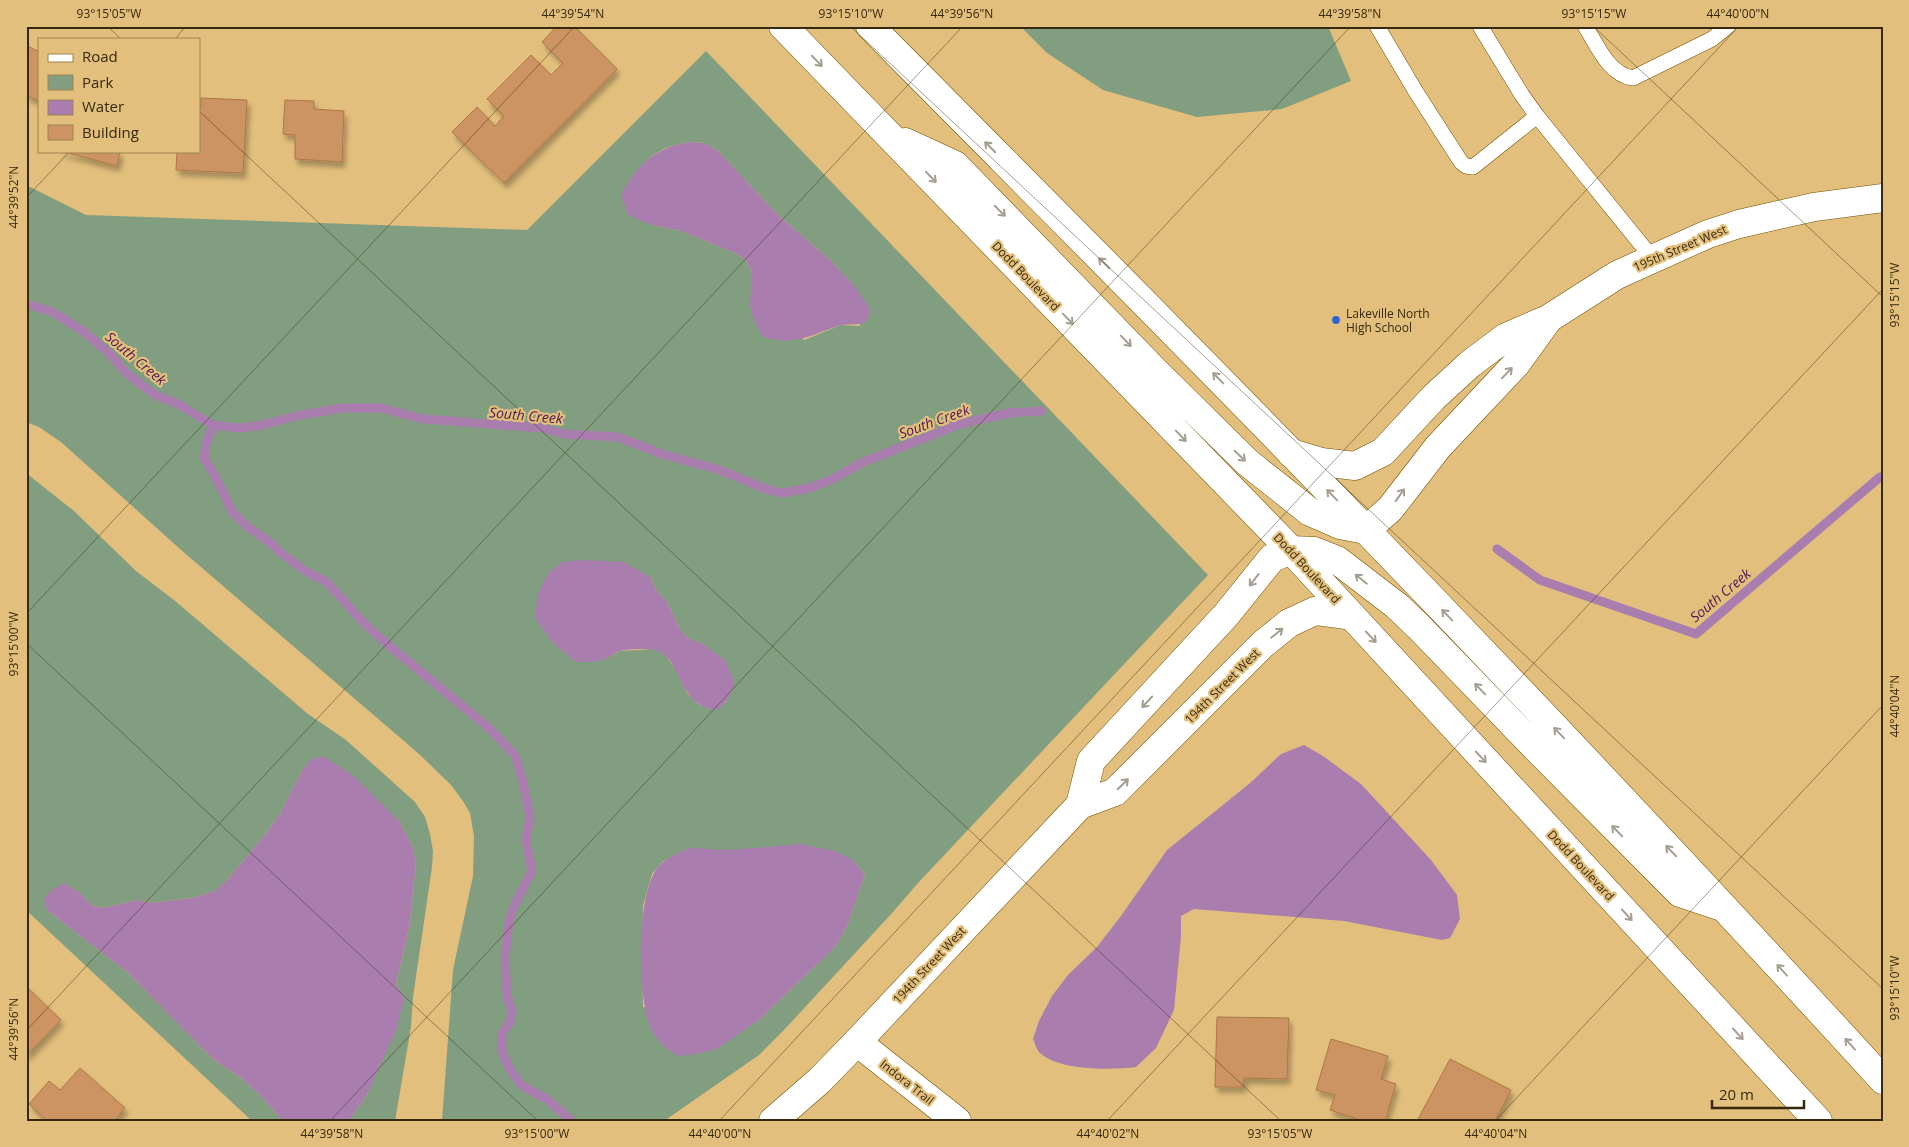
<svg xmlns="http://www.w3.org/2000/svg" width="1909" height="1147" viewBox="0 0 1909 1147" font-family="'Open Sans',sans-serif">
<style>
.green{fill:#829e80;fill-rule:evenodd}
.water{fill:#a97dae}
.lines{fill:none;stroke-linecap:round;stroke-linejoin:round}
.stream{stroke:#a97dae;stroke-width:9}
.building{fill:#cb9462;stroke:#ad7746;filter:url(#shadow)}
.service-casing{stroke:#705100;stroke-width:16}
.minor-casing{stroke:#705100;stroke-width:29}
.tertiary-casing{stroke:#705100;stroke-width:29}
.secondary-casing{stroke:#705100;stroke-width:29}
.service{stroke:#fff;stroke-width:15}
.minor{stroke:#fff;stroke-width:28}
.tertiary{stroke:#fff;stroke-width:28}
.secondary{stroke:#fff;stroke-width:28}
.oneway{stroke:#a59f92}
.ticks{fill:none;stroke:#37290d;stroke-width:1;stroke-opacity:0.45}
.poi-dot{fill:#3065d4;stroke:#e2bf7c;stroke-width:2}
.labels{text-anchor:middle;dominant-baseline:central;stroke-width:4.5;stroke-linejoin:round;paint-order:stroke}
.street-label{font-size:12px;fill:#37290d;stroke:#e2bf7c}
.poi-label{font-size:12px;fill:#37290d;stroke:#e2bf7c;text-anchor:start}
.water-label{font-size:14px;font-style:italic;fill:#4d1755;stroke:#e2bf7c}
.neatline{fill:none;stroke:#37290d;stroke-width:2}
.ticks-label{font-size:12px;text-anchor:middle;fill:#37290d}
</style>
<defs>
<filter id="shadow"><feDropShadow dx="3" dy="5.5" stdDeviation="2.5" flood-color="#0004"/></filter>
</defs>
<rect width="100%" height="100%" fill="#e2bf7c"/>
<!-- green -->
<path class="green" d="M1020,26H1328L1351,81L1282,109L1197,117L1103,90L1047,53Z
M706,51L1208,575L918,883L893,912L784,1030L759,1055L664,1121H442L453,970L473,876L474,836L470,813L463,801L451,785L418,753L180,549L61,442L39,427L26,422V185L86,215L527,230ZM688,142L704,143L717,150L778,215L830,260L852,283L860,326L841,325L804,340L752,284V272L746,260L733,252L681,231L652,225L629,181C648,157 657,148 688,142ZM650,577L657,591L668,603L677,624L686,637L705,645L727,701L717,709H710L698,704L687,693L677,671L665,654L654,649L620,651L603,660L564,651L552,642ZM688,849L853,860L865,874L847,927L835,947L760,1019L738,1033L643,1007L642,946L643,906L652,874L662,862Z
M26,473L74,511L136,571L174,600L308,714L346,740L415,802L425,817L430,834L433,851L432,867L413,997L411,1027L395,1121H349L367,1095L404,998L396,984L409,928L416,863L412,845L399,821L377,801L302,771L280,814L264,836L229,878L215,891L192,898L152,903L137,900L104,908L92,906L79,892L47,910L127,972L214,1060L240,1077L261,1096L283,1121H252L26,910Z"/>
<!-- water -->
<path class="water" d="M688,142L704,143L717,150L778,215L830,260L852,283L870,308L868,320C856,328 850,322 838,326C808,336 797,346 763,337L755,323L750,305L752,272L746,260L733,252L681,231L652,225L628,215L621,195C638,164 653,149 688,142Z
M583,560L624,562L650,577L657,591L668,603L677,624L686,637L705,645L726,661L734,681L733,688L727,701L717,710C675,706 684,656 654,650C647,648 626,649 620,651C614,653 609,658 603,660C594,662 584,662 576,662L552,642L535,618L538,594L548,574L562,562Z
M1304,745L1323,756L1361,784L1431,860L1457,895L1460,919L1450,938L1442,940L1344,921L1194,909L1181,916V936L1174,1010L1156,1048L1136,1067C1111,1070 1060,1071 1040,1053C1036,1049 1035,1043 1033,1039L1039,1021L1052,996L1068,975L1097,947L1121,916L1167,850L1249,784L1281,754Z
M323,756L354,776L399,821L412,845L416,863L409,928L396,984L404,998L397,1028L367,1095L349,1121H283L261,1096L240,1077L214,1060L127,972L47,910L44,899L52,890L64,883L79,892L92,906L104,908L137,900L152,903L192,898L215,891L229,878L264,836L280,814L302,771L310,760Z
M801,844L835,851L853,860L865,874L847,927L835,947L760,1019L717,1049L697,1054L678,1056C664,1047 657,1042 650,1026C637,997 635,881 663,862C670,857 680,852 687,849C698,846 714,851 725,850C750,849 776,846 801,844Z"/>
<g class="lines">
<!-- stream -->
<path class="stream" d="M26,304L50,311L61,317L83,331L110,354L126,373L155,395L178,404L213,425L237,428L258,426L296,416L342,408H381L423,419L543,428L563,434L618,437L662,454L720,470L768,490L782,493L810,488L833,479L861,463L960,424L1009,413L1042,411
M213,425L206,444L204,458L214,474L232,511L244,524L272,544L280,552L305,571L327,582L362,621L387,644L489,728L515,755L523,782L530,817L526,840L532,871L514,906L509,922L505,958L507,995L512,1012L510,1022L502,1033V1052L510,1069L521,1085L548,1100L572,1121
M1497,549L1540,580L1696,634L1880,477H1883"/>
</g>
<!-- building -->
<path class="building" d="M557,26H574L617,69L504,183L452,132L477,107L495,126L504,116L487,99L531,55L551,75L563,63L542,42Z
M26,45L39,52V101L26,95Z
M201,98L247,100L243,173L176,170L177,151H199V106H201Z
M285,100L314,101V109L344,111L342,162L295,159V135L283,134Z
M60,151H120L117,166Z
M26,986L61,1020L26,1056Z
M1217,1017L1289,1018L1287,1079L1244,1078L1243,1087H1215Z
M1331,1039L1388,1056L1381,1079L1396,1084L1385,1121H1364L1330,1110L1335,1095L1316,1090Z
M1450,1059L1511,1090L1495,1121H1417Z
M80,1068L125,1108L114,1121H47L29,1104L49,1081L60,1090Z"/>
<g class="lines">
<defs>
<path id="service" d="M1377,26L1416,92L1461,162L1466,166L1473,167L1537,116
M1480,26L1522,95L1537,116L1653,259
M1585,26C1597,45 1609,75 1633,78L1712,39L1728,26"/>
<path id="minor" d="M857,1042L957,1121"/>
<path id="tertiary" d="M1291,453L1321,462L1355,466L1383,452L1434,397L1470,364L1506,337L1548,319L1617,275L1708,234L1739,224L1814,207L1883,198
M1366,530L1390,509L1438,447L1516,364L1547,321
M1080,805L1091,761L1226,615L1272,558L1291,550
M773,1121L819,1081L857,1042L1080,805L1115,792L1263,644L1289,623L1315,611L1352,616"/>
<path id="secondary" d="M783,26L1291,550L1818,1121
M870,26C1035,193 1202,359 1365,529C1540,710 1713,894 1883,1080
M905,142L955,165L1154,370L1247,462L1310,512L1340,525L1366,530
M1291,550L1314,551L1337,560L1397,606L1419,627L1538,750L1680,893L1722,907"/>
</defs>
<!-- service casing -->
<use href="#service" class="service-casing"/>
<!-- minor casing -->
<use href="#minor" class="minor-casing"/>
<!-- tertiary casing -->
<use href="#tertiary" class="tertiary-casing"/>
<!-- secondary casing -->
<use href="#secondary" class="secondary-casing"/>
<!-- service -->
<use href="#service" class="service"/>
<!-- minor -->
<use href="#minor" class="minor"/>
<!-- tertiary -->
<use href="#tertiary" class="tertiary"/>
<!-- secondary -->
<use href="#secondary" class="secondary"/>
</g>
<!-- one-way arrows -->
<defs><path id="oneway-shaft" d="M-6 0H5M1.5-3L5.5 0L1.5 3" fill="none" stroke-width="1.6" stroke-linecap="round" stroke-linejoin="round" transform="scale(1.25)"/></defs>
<g class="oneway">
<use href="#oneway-shaft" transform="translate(817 61) rotate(46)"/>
<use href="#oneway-shaft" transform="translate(990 147) rotate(-135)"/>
<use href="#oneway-shaft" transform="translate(931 177) rotate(46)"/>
<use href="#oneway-shaft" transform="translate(1000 211) rotate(45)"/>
<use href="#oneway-shaft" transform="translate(1104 263) rotate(-135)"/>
<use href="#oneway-shaft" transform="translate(1068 319) rotate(46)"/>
<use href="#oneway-shaft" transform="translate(1126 341) rotate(46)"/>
<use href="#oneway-shaft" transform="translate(1507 373) rotate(-46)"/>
<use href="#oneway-shaft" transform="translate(1218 378) rotate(-134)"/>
<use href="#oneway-shaft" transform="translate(1181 436) rotate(46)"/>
<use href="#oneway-shaft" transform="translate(1240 456) rotate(44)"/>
<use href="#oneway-shaft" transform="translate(1332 495) rotate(-134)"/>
<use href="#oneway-shaft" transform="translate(1400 495) rotate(-55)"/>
<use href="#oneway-shaft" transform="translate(1361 579) rotate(-141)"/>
<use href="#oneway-shaft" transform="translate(1254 580) rotate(128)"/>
<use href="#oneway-shaft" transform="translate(1447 615) rotate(-134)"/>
<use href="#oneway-shaft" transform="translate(1277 633) rotate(-39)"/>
<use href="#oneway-shaft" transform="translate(1371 637) rotate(47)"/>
<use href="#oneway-shaft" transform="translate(1480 689) rotate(-134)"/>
<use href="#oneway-shaft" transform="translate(1147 702) rotate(133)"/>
<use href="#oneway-shaft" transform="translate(1559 733) rotate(-134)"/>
<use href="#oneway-shaft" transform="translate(1481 757) rotate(47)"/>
<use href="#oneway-shaft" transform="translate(1123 784) rotate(-44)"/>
<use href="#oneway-shaft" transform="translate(1617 831) rotate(-134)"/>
<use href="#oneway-shaft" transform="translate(1671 851) rotate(-134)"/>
<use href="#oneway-shaft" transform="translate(1627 915) rotate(47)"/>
<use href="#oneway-shaft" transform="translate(1782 970) rotate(-132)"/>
<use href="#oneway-shaft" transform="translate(1738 1034) rotate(47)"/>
<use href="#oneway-shaft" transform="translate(1850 1044) rotate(-132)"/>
</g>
<!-- ticks -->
<path class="ticks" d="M107,26L121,39M850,26L1883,989M1593,26L1883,297M175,39L186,26M199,111L1281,1121M26,198L70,151M26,614L575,26M26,643L538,1121M26,1031L963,26M330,1121L1351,26M719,1121L1739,26M1107,1121L1883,289M1495,1121L1883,705"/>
<!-- markers -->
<circle class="poi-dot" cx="1336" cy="320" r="5"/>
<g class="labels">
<!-- street labels -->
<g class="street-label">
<text transform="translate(1680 248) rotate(-23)">195th Street West</text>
<text transform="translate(1026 276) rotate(46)">Dodd Boulevard</text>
<text transform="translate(1307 568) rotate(47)">Dodd Boulevard</text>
<text transform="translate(1222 686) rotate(-45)">194th Street West</text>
<text transform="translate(1581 865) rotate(47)">Dodd Boulevard</text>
<text transform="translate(929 965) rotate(-47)">194th Street West</text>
<text transform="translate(907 1082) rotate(38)">Indora Trail</text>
</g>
<!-- poi labels -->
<g class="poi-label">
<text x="1346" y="313">Lakeville North<tspan x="1346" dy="14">High School</tspan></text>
</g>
<!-- water labels -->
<g class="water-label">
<text transform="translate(136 358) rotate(40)">South Creek</text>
<text transform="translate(526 415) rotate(5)">South Creek</text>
<text transform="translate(934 421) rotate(-20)">South Creek</text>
<text transform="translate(1720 595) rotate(-40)">South Creek</text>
</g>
</g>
<!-- border -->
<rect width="1909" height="1147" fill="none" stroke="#e2bf7c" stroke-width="55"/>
<!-- legend -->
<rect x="38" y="38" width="162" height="115" fill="#e2bf7c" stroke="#9e8350"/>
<rect x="48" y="54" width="25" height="8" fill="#ffffff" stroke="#9e8350"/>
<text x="82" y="62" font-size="15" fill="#37290d">Road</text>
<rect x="48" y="75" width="25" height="15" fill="#829e80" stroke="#9e8350"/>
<text x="82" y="88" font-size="15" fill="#37290d">Park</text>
<rect x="48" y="100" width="25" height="15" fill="#a97dae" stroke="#9e8350"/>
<text x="82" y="112" font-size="15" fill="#37290d">Water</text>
<rect x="48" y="125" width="25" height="15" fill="#cb9462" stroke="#9e8350"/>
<text x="82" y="138" font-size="15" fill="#37290d">Building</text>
<!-- scale -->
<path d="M1712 1100v8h92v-8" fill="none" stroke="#37290d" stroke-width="2.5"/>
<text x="1719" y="1100" font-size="15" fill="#37290d" stroke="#e2bf7c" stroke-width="4" paint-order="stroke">20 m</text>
<rect x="28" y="28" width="1854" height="1092" class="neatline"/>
<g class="ticks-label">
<text x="109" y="18">93°15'05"W</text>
<text x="573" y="18">44°39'54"N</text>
<text x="851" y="18">93°15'10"W</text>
<text x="962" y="18">44°39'56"N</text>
<text x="1350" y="18">44°39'58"N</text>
<text x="1594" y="18">93°15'15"W</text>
<text x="1738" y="18">44°40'00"N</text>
<text transform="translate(14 197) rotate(-90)" y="4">44°39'52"N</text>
<text transform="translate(1895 295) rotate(-90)" y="4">93°15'15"W</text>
<text transform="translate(14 644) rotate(-90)" y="4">93°15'00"W</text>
<text transform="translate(1895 706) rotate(-90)" y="4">44°40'04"N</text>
<text transform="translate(1895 988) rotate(-90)" y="4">93°15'10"W</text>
<text transform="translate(14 1029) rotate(-90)" y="4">44°39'56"N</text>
<text x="332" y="1138">44°39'58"N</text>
<text x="537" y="1138">93°15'00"W</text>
<text x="720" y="1138">44°40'00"N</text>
<text x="1108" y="1138">44°40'02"N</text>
<text x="1280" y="1138">93°15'05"W</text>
<text x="1496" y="1138">44°40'04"N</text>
</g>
</svg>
